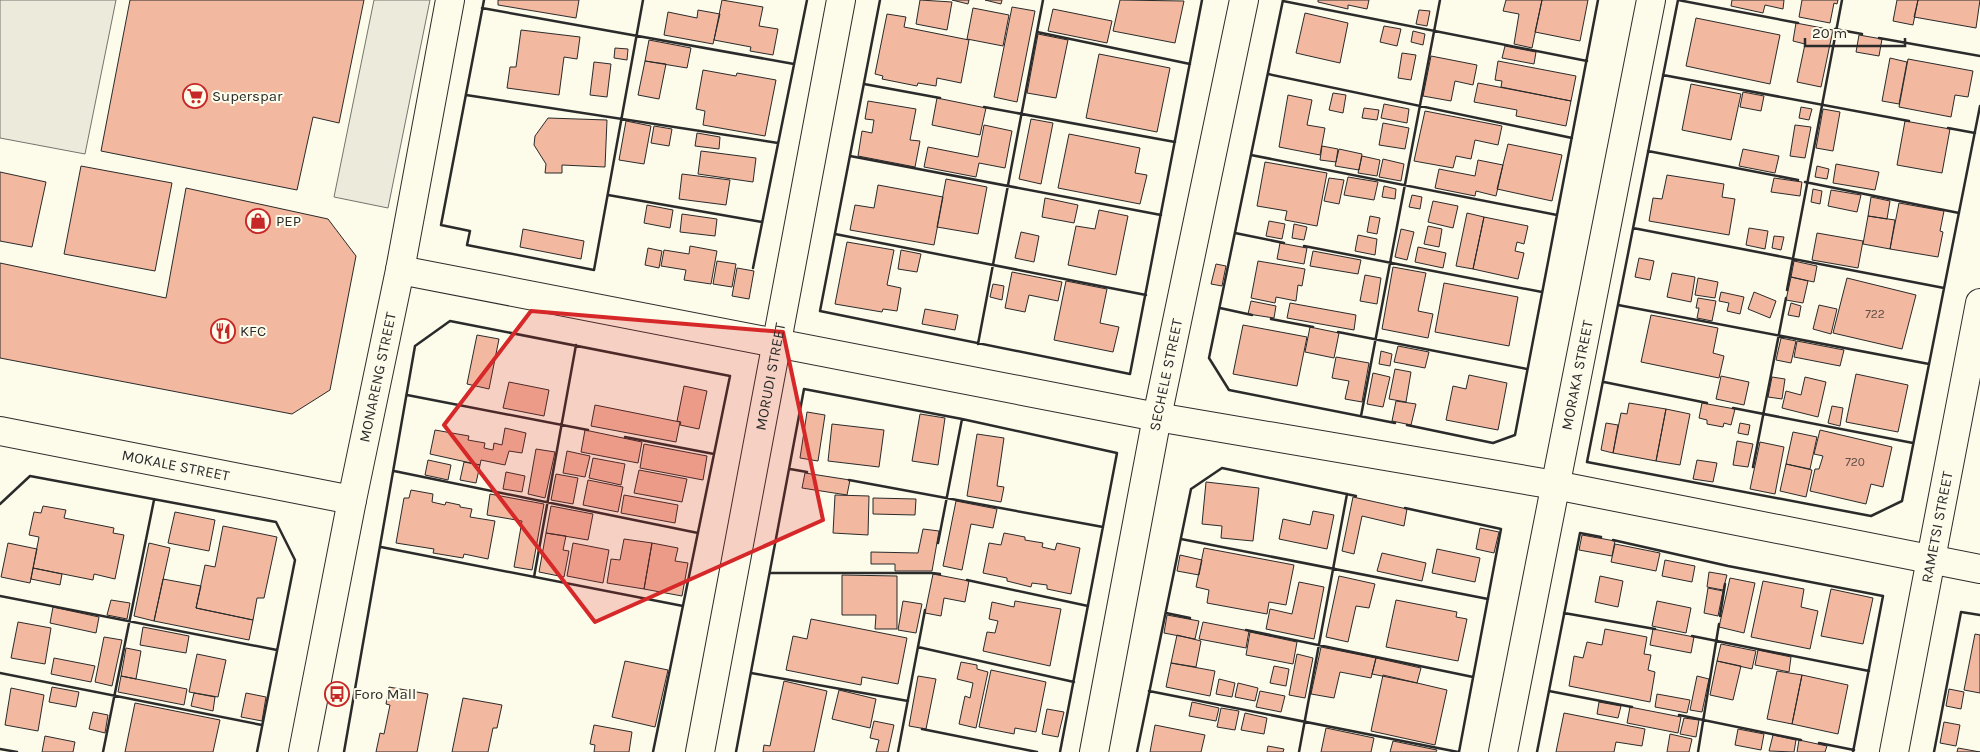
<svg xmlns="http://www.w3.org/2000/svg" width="1980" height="752" viewBox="0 0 1980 752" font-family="Karla,sans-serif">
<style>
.parking{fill:#eceadb;stroke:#74746e}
.building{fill:#f2b8a0;stroke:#2b2b2b}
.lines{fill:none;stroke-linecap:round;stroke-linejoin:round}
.minor-casing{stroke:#2b2b2b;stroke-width:30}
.minor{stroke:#fdfbea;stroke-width:28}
.wall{stroke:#2b2b2b;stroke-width:2.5}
.marked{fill:#d62828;fill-opacity:0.2;stroke:#d62828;stroke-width:4;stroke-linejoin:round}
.labels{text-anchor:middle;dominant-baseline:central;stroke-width:4;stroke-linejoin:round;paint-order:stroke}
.number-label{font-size:12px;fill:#5d4e48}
.poi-label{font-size:15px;fill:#2b2b2b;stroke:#fdfbea;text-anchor:start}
.street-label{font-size:15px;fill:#2b2b2b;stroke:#fdfbea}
</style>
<rect width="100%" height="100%" fill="#fdfbea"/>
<!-- parking -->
<path class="parking" d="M0,0H116L85,154L0,138Z
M374,0H430L388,208L334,197Z"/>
<!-- building -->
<path class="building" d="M130,0H364L339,123L313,117L297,190L101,151Z
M498,0H579L576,18L498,5Z
M722,0L763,7L759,26L778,29L773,55L750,51L751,47L714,40Z
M920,0L952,2L947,30L916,24Z
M952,0H969L968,4Z
M985,0H1002L1001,4Z
M1120,0L1184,1L1175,43L1113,31Z
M1318,0H1369L1367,9L1348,5V9L1318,2Z
M1506,0H1542L1532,48L1514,44L1519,14L1503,11Z
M1542,0H1588L1580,41L1535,32Z
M1732,0H1784L1783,9L1765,5L1763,13L1731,6Z
M1802,0H1838L1837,4L1834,3L1830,23L1799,17Z
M1897,0H1918L1913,25L1893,21Z
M1918,0H1980L1976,28L1914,17Z
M1012,7L1035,11L1017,102L994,97Z
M973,8L1009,15L1003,46L967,39Z
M1053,9L1112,21L1107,43L1048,31Z
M698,10L720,14L713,44L664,35L668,12L697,18Z
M1419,10L1430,11L1427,26L1416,24Z
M1305,13L1348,23L1340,63L1296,53Z
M887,14L906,17L904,27L969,40L961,83L937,78L936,86L918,83L917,86L882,79L883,76L875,74Z
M1696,18L1780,35L1770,84L1686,66Z
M1796,23L1833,30L1821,87L1797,82L1805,44L1793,41Z
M1384,26L1401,29L1397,46L1380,42Z
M521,30L580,37L577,59L564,57L559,95L507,88L510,67H516Z
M1413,31L1425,34L1423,45L1411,42Z
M1038,34L1068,40L1056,98L1027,93Z
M1859,35L1882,39L1879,56L1856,52Z
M649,40L691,48L687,68L645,61Z
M1505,46L1536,52L1534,64L1502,58Z
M615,48L628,49L627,60L614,58Z
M1402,53L1416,55L1411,80L1398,78Z
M1099,54L1170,68L1157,132L1086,118Z
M1431,56L1477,65L1473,85L1455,81L1451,101L1423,96Z
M1890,58L1907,62L1899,104L1882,101Z
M1908,59L1973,71L1968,97L1955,95L1951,117L1899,107Z
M645,61L666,64L659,99L638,95Z
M1498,61L1576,76L1571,101L1501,87L1502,81L1495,80Z
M594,62L611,64L607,97L590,95Z
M703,70L736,76L737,73L776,80L765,136L703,125L705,111L696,109Z
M1478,83L1571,101L1566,126L1516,116L1517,110L1474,102Z
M1691,84L1741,94L1731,140L1682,130Z
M1743,92L1764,96L1761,111L1740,107Z
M1333,93L1346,95L1343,113L1329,110Z
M1288,95L1312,100L1307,125L1325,128L1320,155L1279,147Z
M937,98L986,108L980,135L932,125Z
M868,101L916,109L910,140L920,141L915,167L858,156L862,131L872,133L874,120L865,119Z
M1384,104L1409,109L1407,123L1381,118Z
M1801,107L1812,109L1809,120L1799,118Z
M1364,108L1379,110L1377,120L1362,118Z
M1823,109L1840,112L1833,151L1816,148Z
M1425,111L1502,126L1498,145L1475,140L1471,159L1456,156L1453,168L1414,161Z
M548,118L607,120L605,167L562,165V173H545L546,164L534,145L535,136Z
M1031,119L1053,123L1041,184L1019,179Z
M626,121L651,126L644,164L619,160Z
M1905,121L1950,129L1942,173L1897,165Z
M1383,123L1409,128L1405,149L1379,145Z
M984,125L1012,131L1005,168L979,163L976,177L924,167L928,147L978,157Z
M1795,125L1811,127L1805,158L1790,156Z
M654,126L672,129L669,146L651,143Z
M697,133L720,137L719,149L695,146Z
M1069,134L1140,148L1135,173L1147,175L1140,204L1058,188Z
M1508,144L1562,155L1552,201L1497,189Z
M1322,146L1338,149L1336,162L1320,160Z
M1339,149L1362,154L1359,170L1335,166Z
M1743,149L1779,156L1775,173L1739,166Z
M701,151L756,158L753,182L698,174Z
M1362,156L1380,160L1377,176L1358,173Z
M1383,159L1404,164L1401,181L1379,177Z
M1478,160L1503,165L1496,196L1476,191L1475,196L1435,188L1439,169L1475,176Z
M1265,162L1327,173L1317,226L1285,220L1287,211L1257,206Z
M1836,164L1879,172L1875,190L1833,183Z
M81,166L172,183L155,271L64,254Z
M1817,166L1829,169L1827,179L1815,177Z
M0,172L46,182L32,247L0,241Z
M682,174L730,180L726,205L679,199Z
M1667,175L1724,184L1722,197L1735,199L1729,235L1649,221L1653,198L1662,199Z
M1348,177L1378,182L1374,200L1344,195Z
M1329,178L1344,180L1339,204L1324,201Z
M1774,178L1802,182L1800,196L1771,192Z
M946,179L987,187L978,234L937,227Z
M878,185L943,197L934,245L850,230L855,205L874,208Z
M1384,186L1396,189L1395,199L1382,197Z
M186,188L328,219L356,256L330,390L292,414L0,358V263L166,298Z
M1813,189L1822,191L1820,204L1811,202Z
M1831,190L1861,195L1857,212L1828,206Z
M1412,195L1422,197L1420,209L1409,207Z
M1871,197L1890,201L1887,219L1868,216Z
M1045,198L1078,205L1074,223L1042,217Z
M1433,201L1458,206L1453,228L1428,222Z
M1899,203L1944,211L1940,231L1943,232L1938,257L1890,249Z
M647,205L673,210L670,228L644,223Z
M1099,210L1128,216L1116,275L1068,265L1076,226L1095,229Z
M1467,213L1484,217L1473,269L1456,266Z
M682,214L717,219L715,236L680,232Z
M1370,216L1380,218L1377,234L1367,232Z
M1868,216L1895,220L1890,249L1863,244Z
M1484,217L1528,226L1524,244L1517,242L1515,251L1524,253L1518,279L1473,269Z
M1269,221L1285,224L1282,239L1266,236Z
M1294,224L1307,227L1304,240L1292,238Z
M1428,226L1442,229L1439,247L1424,244Z
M1749,228L1768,231L1765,249L1746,245Z
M523,229L584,241L581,259L520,247Z
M1401,229L1414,232L1407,260L1395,257Z
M1021,232L1039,236L1034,262L1015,258Z
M1817,233L1863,241L1858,268L1812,260Z
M1358,235L1377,239L1375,255L1355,251Z
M1774,236L1784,237L1781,250L1772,248Z
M847,242L894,250L887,285L901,288L897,311L883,309L882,312L835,304Z
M1280,243L1307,248L1304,264L1277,259Z
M690,246L717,251L711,284L684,280L686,270L661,266L664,250L689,254Z
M1418,247L1446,253L1443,268L1415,262Z
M648,248L662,251L659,268L645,265Z
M901,250L921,254L917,272L898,269Z
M1313,251L1361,260L1358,274L1310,266Z
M1639,258L1654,261L1650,280L1635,277Z
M717,261L736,264L732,287L713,284Z
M1258,261L1305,269L1302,286L1298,285L1296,301L1276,297L1275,303L1251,298Z
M1794,261L1817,266L1814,282L1791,277Z
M1216,264L1226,266L1222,286L1211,284Z
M1393,267L1426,273L1418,311L1433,314L1428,338L1382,329Z
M737,268L754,271L749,299L732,296Z
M1012,272L1062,282L1058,301L1029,295L1025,312L1005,308Z
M1672,273L1695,277L1691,302L1667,297Z
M1365,275L1381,278L1377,304L1360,301Z
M1791,277L1808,281L1803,303L1786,300Z
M1698,278L1718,282L1715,298L1695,295Z
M1847,278L1916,295L1902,349L1833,333Z
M1066,281L1107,289L1100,323L1119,327L1113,352L1054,340Z
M1444,283L1518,297L1509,346L1435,332Z
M993,284L1004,286L1002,300L990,297Z
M1721,292L1744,297L1740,314L1727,311L1729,303L1719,301Z
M1754,292L1776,301L1770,318L1748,309Z
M1698,298L1716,301L1712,321L1697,318L1699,308H1696Z
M1251,301L1276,306L1274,318L1248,314Z
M1290,303L1356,315L1354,330L1287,318Z
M1791,303L1801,306L1799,317L1788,315Z
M1819,305L1837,309L1831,334L1813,329Z
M925,309L958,315L955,330L922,324Z
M1651,315L1718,328L1713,353L1724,356L1719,378L1641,362Z
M1243,325L1307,337L1297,386L1233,374Z
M1310,327L1339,333L1334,358L1305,352Z
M477,335L499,339L489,389L467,384Z
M1781,338L1796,341L1791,363L1776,360Z
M1797,341L1844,350L1840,366L1794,357Z
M1398,346L1429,352L1425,368L1394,362Z
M1381,351L1392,354L1390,366L1379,364Z
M1336,357L1369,363L1362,402L1345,399L1349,381L1332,378Z
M1395,369L1411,372L1406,402L1389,399Z
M1373,373L1390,377L1383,407L1367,404Z
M1856,374L1908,385L1898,432L1846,422Z
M1469,375L1507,383L1498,430L1446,420L1453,386L1466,389Z
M1721,376L1749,382L1744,405L1716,399Z
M1772,377L1785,379L1782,399L1768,397Z
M1805,377L1826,382L1818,417L1782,408L1786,391L1801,395Z
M509,382L549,390L544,416L503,408Z
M684,386L707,391L699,429L680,425L681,422L677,421Z
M1396,401L1416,404L1411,425L1392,421Z
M1629,403L1666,409L1656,461L1613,453L1621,413L1627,414Z
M1702,403L1735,409L1731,425L1724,423L1723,427L1707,424V420L1699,418Z
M595,405L680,422L676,442L591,426Z
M1832,406L1843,408L1840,426L1828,423Z
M1666,409L1690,414L1680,465L1656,461Z
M807,412L825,415L818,461L800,458Z
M920,414L945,418L938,465L912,461Z
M1606,423L1618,425L1613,453L1601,450Z
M1740,423L1750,425L1748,435L1738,433Z
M832,424L884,430L879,467L828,461Z
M505,428L526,433L522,453L509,451L505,465L481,460L480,465L430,454L435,430L469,436L468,440L485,443L484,448L493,450L494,443L502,445Z
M585,430L642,442L638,463L581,452Z
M1820,430L1892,447L1883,487L1871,484L1866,504L1810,491L1815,469H1819L1823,456L1814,454Z
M1793,432L1817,437L1810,469L1786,464Z
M977,434L1004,438L997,486L1004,487L1001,502L967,496Z
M1737,441L1753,444L1748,467L1733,465Z
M1760,442L1784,447L1775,494L1750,489Z
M644,444L707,456L703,480L640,468Z
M536,449L555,452L545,498L528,494Z
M567,451L590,456L585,477L563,473Z
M593,458L625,464L621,485L589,478Z
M428,460L451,465L448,480L425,475Z
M1697,460L1717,463L1713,482L1693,479Z
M464,462L480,465L476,483L460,480Z
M1786,464L1812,470L1806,497L1780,491Z
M639,470L687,479L682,502L634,493Z
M506,472L525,476L522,492L503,489Z
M805,473L850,480L847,495L802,488Z
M556,474L578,478L573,504L551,500Z
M588,480L623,487L618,512L583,505Z
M1206,482L1259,488L1253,541L1221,538L1222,526L1202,524Z
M411,490L433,494L432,502L445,505L446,502L460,505V507L472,509L470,517L495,521L488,559L464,554L463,558L433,553L434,549L396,543L404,498H409Z
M490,494L544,504L532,570L514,567L522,521L487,515Z
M624,495L678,505L675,523L621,513Z
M835,495L869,496L868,535L833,533Z
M1353,497L1407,509L1404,526L1362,516L1354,554L1342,551Z
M873,498L916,499L915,515L873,514Z
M956,501L997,509L993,528L971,524L962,570L943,566Z
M43,506L66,510L64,518L114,528L113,533L124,535L115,579L94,574L93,580L33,568L39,537L29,535L34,512L41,513Z
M551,506L593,514L588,540L546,533Z
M1313,511L1334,515L1327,549L1279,539L1283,519L1310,525Z
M175,512L215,520L209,551L168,543Z
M223,526L277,537L264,598H257L253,620L196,608L205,565L215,567Z
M1480,528L1499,532L1494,553L1476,549Z
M923,529L939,531L932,571H895V564H871V552L918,553Z
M546,533L566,536L563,550L569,551L564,577L539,572Z
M1004,533L1025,537V540L1043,543L1042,547L1055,550L1057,543L1080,548L1071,594L1047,589V585L1032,583L1031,587L1007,581V578L983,573L989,543L1001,545Z
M1582,535L1615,541L1612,556L1579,550Z
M624,539L652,543L644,589L607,583L611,559L620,560Z
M8,543L37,549L30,583L1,577Z
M149,543L170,548L154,621L134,616Z
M573,543L609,550L603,583L567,576Z
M652,543L678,548L675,561L688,563L682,596L644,589Z
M1615,544L1660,553L1656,571L1611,562Z
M1204,548L1294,565L1286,605L1269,602L1267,614L1207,603L1209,590L1196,587Z
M1437,549L1480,558L1475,582L1432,573Z
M1382,553L1426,563L1422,581L1377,571Z
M1180,555L1202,560L1199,575L1177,571Z
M1665,560L1695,566L1692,582L1662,576Z
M33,568L62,574L60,585L31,579Z
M1709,572L1727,575L1723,590L1707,587Z
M933,574L969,581L965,602L944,598L941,616L925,613Z
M842,575L897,576V629H875L876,615H842Z
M1339,576L1375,584L1369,608L1356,606L1348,642L1326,637Z
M1600,576L1623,581L1618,607L1595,602Z
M1730,578L1755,583L1744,633L1719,627Z
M163,579L201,586L196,608L253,620L249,640L154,621Z
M1763,581L1804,589L1801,607L1818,611L1810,649L1751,637Z
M1299,582L1324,587L1314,639L1266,629L1270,609L1292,614Z
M1708,588L1723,591L1718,616L1704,613Z
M1831,589L1873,598L1863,644L1821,636Z
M111,600L130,603L127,619L107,615Z
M1396,600L1457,612L1456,617L1467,619L1458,661L1386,647Z
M903,601L922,604L916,633L898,630Z
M1015,601L1061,609L1050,666L983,651L987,632L995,633L998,621L989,619L992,602L1014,607Z
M1657,601L1691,608L1686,633L1652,626Z
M53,607L99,617L96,633L50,623Z
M1167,615L1199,621L1195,639L1164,633Z
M811,619L907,638L898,684L862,677L861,685L786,670L793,636L807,639Z
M18,622L51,628L45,664L11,658Z
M1203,622L1249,631L1246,648L1199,639Z
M143,627L189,636L186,653L140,645Z
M1605,629L1647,637L1644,654L1651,655L1648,670L1655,672L1650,702L1569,686L1574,656L1583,658L1587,642L1602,645Z
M1653,629L1694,637L1691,653L1650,645Z
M1250,632L1297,642L1293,664L1246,655Z
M1975,634L1980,635V693L1964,690Z
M1177,635L1201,641L1196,667L1171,663Z
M104,637L122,640L112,686L95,682Z
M1721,644L1756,651L1752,669L1717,661Z
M1321,647L1376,658L1371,678L1340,672L1334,698L1311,694Z
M126,648L141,651L136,679L121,676Z
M1758,650L1791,657L1789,672L1755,665Z
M197,654L226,660L218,697L189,692Z
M1297,654L1313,658L1305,698L1289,695Z
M54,658L95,666L91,682L51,674Z
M1376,658L1421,668L1417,683L1372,674Z
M625,661L668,670L655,727L612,717Z
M1717,661L1741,666L1733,700L1710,695Z
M961,662L977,665V669L988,672L976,728L959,724L965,696L970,698L973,683L957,679Z
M1171,663L1215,671L1210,696L1166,687Z
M1274,666L1289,669L1286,686L1270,683Z
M991,670L1046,682L1036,732L1015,728L1014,734L979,727Z
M1777,671L1802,675L1792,724L1767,719Z
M1383,675L1447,690L1435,745L1371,731Z
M1802,675L1848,685L1838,734L1792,724Z
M121,676L187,689L184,705L118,692Z
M918,676L936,679L926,729L909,726Z
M1697,676L1709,679L1702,712L1690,710Z
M1219,679L1235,683L1232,697L1216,694Z
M784,681L827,691L814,752H763L764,745L770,746Z
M1238,683L1258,688L1255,701L1235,697Z
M52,687L79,692L76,707L49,702Z
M389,687L428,694L417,752H376L380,733L384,734L390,705L386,704Z
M11,688L44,695L38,731L5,725Z
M1949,689L1964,692L1961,709L1946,706Z
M839,690L876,699L870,728L832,719Z
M1260,691L1285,696L1281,712L1256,707Z
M194,693L215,697L213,711L191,706Z
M246,693L266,697L262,721L241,717Z
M1657,694L1690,700L1687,713L1655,707Z
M463,698L502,705L497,728H493L488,752H452Z
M1192,702L1219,708L1216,721L1189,716Z
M1599,702L1621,706L1618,718L1597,714Z
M135,703L220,720L213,752H125Z
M1630,707L1681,717L1678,733L1627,723Z
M1221,708L1239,711L1235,730L1217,727Z
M1047,709L1064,712L1058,737L1042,734Z
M93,712L108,715L105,733L89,729Z
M1245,713L1267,718L1264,734L1241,730Z
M1564,713L1645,729L1642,746L1616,742L1614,752H1556Z
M1684,718L1699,720L1696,737L1680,734Z
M874,721L894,725L888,752H876L879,740L870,738Z
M1944,722L1960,725L1956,746L1940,743Z
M594,725L632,732L629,752H594L595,745L590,744Z
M1155,725L1205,735L1201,752H1150Z
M1326,728L1374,738L1371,752H1321Z
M1738,729L1764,734L1761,750L1735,745Z
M1670,734L1692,739L1689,752H1667Z
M1773,735L1796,740L1794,752L1769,751Z
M45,736L75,742L73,752H42Z
M1799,740L1827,746L1825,752H1797Z
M1393,741L1437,750L1436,752H1390Z
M1268,746L1284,749L1283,752H1267Z
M1958,748L1980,752H1957Z"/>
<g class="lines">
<defs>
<g id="minor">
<path d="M400,270L1157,417L1555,485L1980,569"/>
<path id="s1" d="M0,431L352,500"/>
<path id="s2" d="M303,752L352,500L400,270L450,0"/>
<path id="s3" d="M700,752L841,0"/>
<path id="s4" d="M1094,752L1157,417L1244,0"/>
<path id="s5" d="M1503,752L1651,0"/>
<path id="s6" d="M1894,752L1980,303"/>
</g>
</defs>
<!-- minor casing -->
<use href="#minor" class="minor-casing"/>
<!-- minor -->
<use href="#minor" class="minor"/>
<!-- wall -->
<path class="wall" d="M484,0L441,225L470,231L467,245L594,270L643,0
M880,0L820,311L1130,374L1202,0
M1283,0L1209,358L1229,390L1395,423
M1678,0L1587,462L1871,516L1902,501L1980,106
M1678,0L1798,23
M1283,1L1587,61
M482,8L794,64
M1835,29L1862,34
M1037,32L1190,64
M1879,38L1980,56
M1268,74L1572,138
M1663,75L1909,121
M864,84L940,98
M466,95L778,143
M984,107L1175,142
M1948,128L1975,133
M1648,151L1798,180
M1251,155L1557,215
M850,156L1161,215
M1805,182L1959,213
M608,195L762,222
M1633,228L1944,288
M1235,233L1284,243
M835,234L1146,295
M1304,246L1542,292
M753,268L807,0
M1787,290L1842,0
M1618,305L1929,364
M1220,308L1252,315
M1271,319L1313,327
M1338,332L1527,369
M978,344L1043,0
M1604,382L1707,403
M407,395L588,430
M1733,408L1913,443
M1361,416L1440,0
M1407,425L1493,443L1515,435L1598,0
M625,437L714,454
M1753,467L1786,298
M790,469L807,472
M394,471L698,533
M849,480L1103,527
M0,504L30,476L276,522L295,560L257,752
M1405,508L1501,529L1459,752
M1181,539L1488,599
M1613,540L1728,566L1883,596L1853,752
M938,543L962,419
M381,547L683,606
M770,573H932L940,574
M534,577L576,345
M967,580L1088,606
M0,596L277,650
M1166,613L1190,618
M1564,613L1655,629
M1720,616L1725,584
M1246,630L1473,677
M1692,636L1869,671
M918,647L1074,682
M0,673L262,725
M751,673L908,701
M1149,691L1458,752
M1549,691L1632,707
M1679,715L1801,740
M922,729L1037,752
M1819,743L1854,750
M0,749L17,752
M103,752L154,500
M344,752L415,346L450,321L730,376L653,752
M736,752L804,389L962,419L1117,453L1060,752
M898,752L925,610
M1137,752L1191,489L1222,468L1356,496
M1299,752L1347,494
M1537,752L1580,533L1601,537
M1698,752L1719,624
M1934,752L1961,612L1980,615"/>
</g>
<!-- marked area -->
<path class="marked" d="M531,311L783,332L823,520L595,622L444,425Z"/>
<!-- icons -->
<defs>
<symbol id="supermarket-ring" viewBox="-11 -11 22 22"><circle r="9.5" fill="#fdfbea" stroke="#c62828" stroke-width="1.5"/><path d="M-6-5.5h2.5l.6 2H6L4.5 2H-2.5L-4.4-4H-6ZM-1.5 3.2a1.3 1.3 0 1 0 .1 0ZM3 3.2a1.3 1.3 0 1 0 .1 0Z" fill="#c62828"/></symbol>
<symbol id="shop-ring" viewBox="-11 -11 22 22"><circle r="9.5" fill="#fdfbea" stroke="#c62828" stroke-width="1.5"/><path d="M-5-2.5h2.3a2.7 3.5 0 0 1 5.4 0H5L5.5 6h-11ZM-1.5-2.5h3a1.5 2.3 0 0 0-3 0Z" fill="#c62828"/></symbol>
<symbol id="restaurant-ring" viewBox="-11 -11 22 22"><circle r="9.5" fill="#fdfbea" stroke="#c62828" stroke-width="1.5"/><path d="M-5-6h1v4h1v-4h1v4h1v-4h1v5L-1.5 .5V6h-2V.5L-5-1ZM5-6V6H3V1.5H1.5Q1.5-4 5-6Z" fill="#c62828"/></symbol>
<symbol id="bus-ring" viewBox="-11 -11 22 22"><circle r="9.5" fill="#fdfbea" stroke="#c62828" stroke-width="1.5"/><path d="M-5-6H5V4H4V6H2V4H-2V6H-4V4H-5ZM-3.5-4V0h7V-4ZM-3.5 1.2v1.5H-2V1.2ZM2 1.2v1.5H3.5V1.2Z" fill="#c62828"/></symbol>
</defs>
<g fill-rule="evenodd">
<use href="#supermarket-ring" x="181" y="82" width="28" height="28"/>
<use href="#shop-ring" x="244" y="207" width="28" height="28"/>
<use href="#restaurant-ring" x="209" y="317" width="28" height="28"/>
<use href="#bus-ring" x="323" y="680" width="28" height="28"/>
</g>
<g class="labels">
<!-- number labels -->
<g class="number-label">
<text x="1875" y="314">722</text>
<text x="1855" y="462">720</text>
</g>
<!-- poi labels -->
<g class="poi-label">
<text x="212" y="96">Superspar</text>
<text x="276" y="221">PEP</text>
<text x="240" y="331">KFC</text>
<text x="354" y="694">Foro Mall</text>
</g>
<!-- street labels -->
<g class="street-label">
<text stroke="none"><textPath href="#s4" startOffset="384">SECHELE STREET</textPath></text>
<text stroke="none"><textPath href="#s2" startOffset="382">MONARENG STREET</textPath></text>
<text stroke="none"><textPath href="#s3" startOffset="382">MORUDI STREET</textPath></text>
<text stroke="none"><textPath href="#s5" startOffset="384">MORAKA STREET</textPath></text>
<text stroke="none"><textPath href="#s1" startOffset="179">MOKALE STREET</textPath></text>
<text stroke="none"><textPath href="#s6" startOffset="229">RAMETSI STREET</textPath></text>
</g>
</g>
<!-- scale -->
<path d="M1805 38v8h100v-8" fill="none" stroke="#2b2b2b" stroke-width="2.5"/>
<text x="1812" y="38" font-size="15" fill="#2b2b2b" stroke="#fdfbea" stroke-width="4" paint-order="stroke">20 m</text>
</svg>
